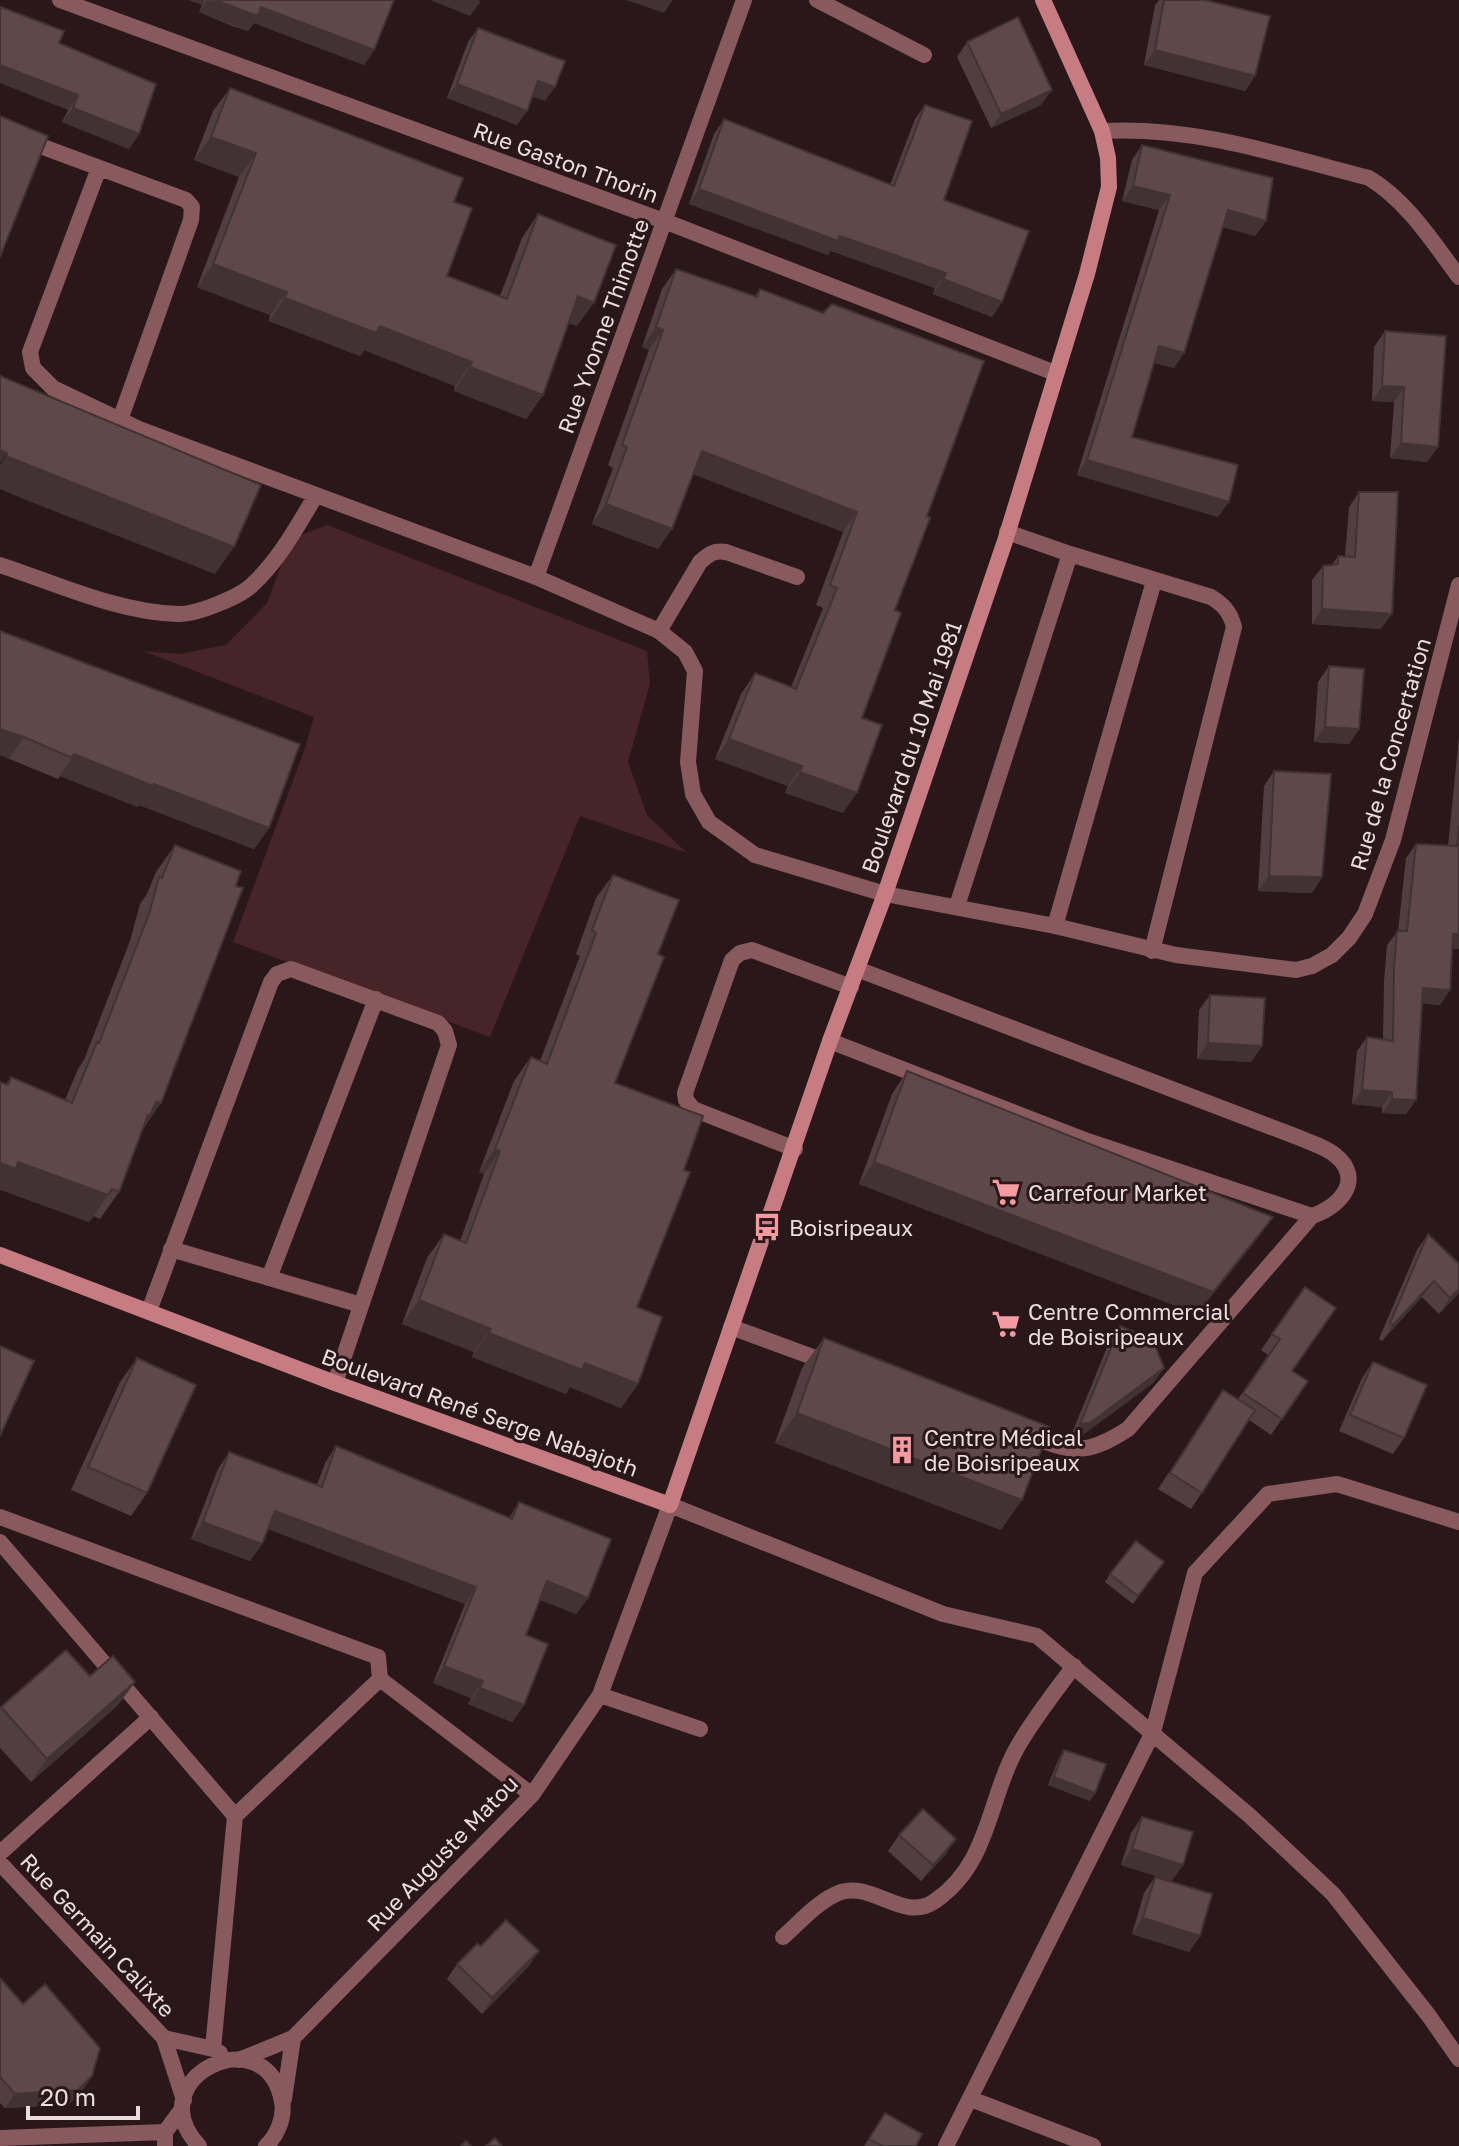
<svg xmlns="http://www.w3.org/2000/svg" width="1459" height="2146" viewBox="0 0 1459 2146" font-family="'Golos Text',sans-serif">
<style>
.green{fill:#462427}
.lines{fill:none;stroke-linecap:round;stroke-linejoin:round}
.lane{stroke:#885a5d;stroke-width:16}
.street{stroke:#885a5d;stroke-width:16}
.secondary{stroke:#c67c82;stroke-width:16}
.wall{fill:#513e40}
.shaded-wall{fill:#423234}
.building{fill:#5e484a;stroke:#423234;stroke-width:2}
.labels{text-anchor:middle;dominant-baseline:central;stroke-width:6;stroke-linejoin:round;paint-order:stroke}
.street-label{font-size:22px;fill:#eadddd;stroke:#2a1719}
.poi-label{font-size:22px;fill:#eadddd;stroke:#2a1719;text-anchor:start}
</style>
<rect width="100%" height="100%" fill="#2a1719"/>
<!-- green -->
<path class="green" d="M327,525L647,651L650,684L628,762L647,815L687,853L580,816L490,1037L233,942L304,751L314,717L143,651L179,654L226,645L267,603L291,539Z"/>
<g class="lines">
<!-- lane -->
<path class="lane" d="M817,0L924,55
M1007,532L1070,554
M659,631L700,562C709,554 714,550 726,552L797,577
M957,906L1070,554L1211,597C1224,605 1230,612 1234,627L1152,951
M1055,926L1154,581
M830,1041L1082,1139L1312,1216C1340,1207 1365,1179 1335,1155C1326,1147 1311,1143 1300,1138L857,969
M795,1149L693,1109L686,1100L685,1093L732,960L740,953L752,950L851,987
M171,1249L361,1305
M269,1278L376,999
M149,1311L271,982L277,974L291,969L438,1023L445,1031L449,1045L335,1383
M731,1327L829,1363
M1023,1434C1071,1451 1083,1458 1128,1429L1312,1216
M783,1937C801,1921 819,1900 841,1892C874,1882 904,1923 935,1901C990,1864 988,1798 1018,1746C1034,1718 1055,1692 1074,1666"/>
<!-- street -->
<path class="street" d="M60,0L664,221L1055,373
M0,131L186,200L192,207L191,220L120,420
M1102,131C1195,126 1280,155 1369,178C1408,202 1432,241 1459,277
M99,168L30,352L33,368L53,388L139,429L536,577L659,631L685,652L695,671L688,762L693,794L709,822L755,855L885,894L1055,926L1176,955L1296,970L1312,966L1332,955L1349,938L1365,914L1393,840L1459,585
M0,565C55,583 120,613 178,614C195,615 240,597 252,585C279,560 297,527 316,495
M536,577L744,0
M0,1517L378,1657L380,1679L235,1816L0,1542
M380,1679L532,1795
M600,1695L700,1729
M0,1853L151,1717
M0,1863L164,2038L184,2100
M164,2038L213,2049L220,2053
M213,2049L235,1816
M239,2060L293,2038L532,1795L600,1695L670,1505L943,1614L1037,1636L1250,1816L1333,1894L1429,2016L1459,2059
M284,2099L293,2038
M971,2099L1093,2146
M0,2138L165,2132
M165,2146V2132L182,2109
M199,2146C136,2078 267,2015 282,2102C285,2117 277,2136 266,2146
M946,2146L1153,1732L1195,1573L1268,1494L1337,1484L1459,1522"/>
<!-- secondary -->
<path class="secondary" d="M0,1255L335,1383L670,1505L830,1041L885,894L1005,541L1087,274L1109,187L1108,158L1102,131L1043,0"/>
</g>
<!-- wall -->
<path class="wall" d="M189,0H394L374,50L364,65L254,23L248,31L232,26L199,12L202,5Z
M1159,0H1205L1255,76L1245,91L1144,65L1155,5Z
M478,28L545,101L532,96L527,111L517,125L447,98L468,42Z
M967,42L1041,105L991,128L957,57Z
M59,43L139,134L129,149L62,122L68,110Z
M230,88L454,202L447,276L500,296L522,238L538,214L577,326L569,323L543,395L526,419L454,391L455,386L364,350L360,356L269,321L270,315L197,287L239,177L194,160L213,111Z
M925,105L944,200L1002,302L992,317L933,294L935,288L831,251L828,255L689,204L714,134L724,119L890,185L915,119Z
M1142,145L1266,221L1255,236L1223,227L1184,353L1174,368L1154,363L1132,437L1218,517L1077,475L1159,210L1122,201L1132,160Z
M676,269L755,296L760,289L927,516L895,610L862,718L843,813L785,793L788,786L715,759L741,694L755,673L791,687L823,608L816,605L843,532L693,474L658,549L592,524L613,468L608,465L649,350L642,347L662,289Z
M1385,331L1438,447L1427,462L1390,458L1394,402L1372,401L1374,347Z
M1359,492L1381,629L1312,624V580L1323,566L1332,565L1338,556H1345L1349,507Z
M0,631L269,828L254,849L139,805L138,807L60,776L58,779L0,755Z
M1329,666L1359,729L1349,744L1314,742L1318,682Z
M1459,737V949H1452L1450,990L1440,1005L1422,1003L1416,1100L1406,1114L1382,1113V1107L1352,1104L1357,1051L1367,1037L1383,1040L1384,981L1387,945L1398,931L1406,858L1416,844L1448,846Z
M1274,771L1322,877L1312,893L1258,891L1264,786Z
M175,845L142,1130L119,1192L100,1219L94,1216L89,1222L1,1190L0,1191V1082L6,1084L11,1077L65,1100L78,1069L84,1060L130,941L140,904L147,894L156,872Z
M613,875L658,954L615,1083L684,1170L637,1307L638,1384L621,1408L570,1387L566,1394L472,1357L474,1352L402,1324L427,1258L444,1234L460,1241L484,1174L479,1172L514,1081L531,1057L540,1061L580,956L576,954L596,898Z
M1210,995L1262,1046L1251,1062L1197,1059L1199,1010Z
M907,1071L1273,1217L1257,1239L1197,1314L859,1184L892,1094Z
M1428,1234L1459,1264V1293L1439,1314L1422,1297L1382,1341L1379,1339L1417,1250Z
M1305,1287L1292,1371L1308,1381L1271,1435L1249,1420L1191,1509L1158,1489L1223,1390L1238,1399L1268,1355L1261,1350Z
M1120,1326L1164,1368L1153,1383L1080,1437L1070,1438L1110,1340Z
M824,1338L1001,1530L775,1443L802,1368Z
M137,1358L147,1493L131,1516L71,1490L120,1382Z
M1373,1362L1404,1438L1393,1454L1339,1431L1362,1378Z
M336,1446L509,1518L519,1502L588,1598L576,1614L540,1600L526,1635L524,1705L512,1722L468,1704L471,1698L433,1683L465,1604L268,1529L262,1544L250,1561L191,1539L218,1469L229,1452L317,1485L325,1463Z
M1164,1562L1133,1604L1105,1582L1110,1574Z
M90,1676L135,1682L118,1705L31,1782L0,1748V1709L1,1707Z
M1064,1750L1090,1801L1048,1785L1059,1758Z
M1142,1817L1172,1881L1121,1865L1131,1833Z
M899,1835L956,1839L945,1855L921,1881L888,1851Z
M1155,1877L1200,1936L1189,1952L1132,1934L1144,1893Z
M481,1946L529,1966L482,2014L447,1979L457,1964Z
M0,1978L23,2004L92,2076L82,2091L68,2105L5,2108L0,2103Z
M885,2113L916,2146H864Z"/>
<!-- shaded-wall -->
<path class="shaded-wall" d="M189,0H205L202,5Z
M207,0L261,7L374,50L364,65L254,23L248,31L199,12Z
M430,0H477L481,1L470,16Z
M626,0H673L664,13Z
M1155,50L1255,76L1245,91L1144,65Z
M0,65L78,95L68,110L0,83Z
M538,81L555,87L545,101L528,95Z
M457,84L527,111L517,125L447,98Z
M1052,90L1041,105L991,128L1001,114Z
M73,108L139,134L129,149L62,122Z
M211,137L256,153L239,177L194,160Z
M1133,186L1170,195L1159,210L1122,201Z
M699,189L840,236L946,273L935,288L831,251L828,255L689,204Z
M1228,210L1266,221L1255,236L1218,226Z
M213,264L287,292L270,315L197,287Z
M943,279L1002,302L992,317L933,294Z
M578,296L594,303L577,326L562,320Z
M285,298L380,326L472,362L455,386L364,350L360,356L269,321Z
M656,327L663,330L649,350L642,347Z
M1159,346L1184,353L1174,368L1149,361Z
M470,367L543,395L526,419L454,391Z
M1382,386L1404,387L1394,402L1372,401Z
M1401,443L1438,447L1427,462L1390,458Z
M0,450L7,453L0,463Z
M702,451L857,512L843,532L688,472Z
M6,456L234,547L215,574L21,498L0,489V465Z
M1087,460L1229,502L1218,517L1077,475Z
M606,504L672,529L658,549L592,524Z
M1322,609L1392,614L1381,629L1312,624Z
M1325,727L1359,729L1349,744L1314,742Z
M0,729L24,737L9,758L0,755Z
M729,739L802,766L788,786L715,759Z
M74,754L154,784L269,828L254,849L139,805L138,807L60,776L72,758Z
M800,772L857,793L843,813L785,793Z
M1269,876L1322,877L1312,893L1258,891Z
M1453,934H1459V949L1443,948Z
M1423,988L1450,990L1440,1005L1413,1003Z
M1208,1043L1262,1046L1251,1062L1197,1059Z
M1362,1090L1392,1092L1382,1107L1352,1104Z
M1392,1099L1416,1100L1406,1114L1382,1113Z
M156,1102L161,1103L142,1131L131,1143Z
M495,1149L500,1151L484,1174L479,1172Z
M18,1162L108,1195L89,1222L1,1190L0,1191V1163Z
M874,1162L1273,1217L1257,1239L1197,1314L859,1184Z
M1434,1281L1422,1297L1382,1341L1393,1325Z
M1459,1289V1293L1439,1314L1450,1298Z
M419,1300L491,1329L474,1352L402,1324Z
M489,1333L585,1363L638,1384L621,1408L570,1387L566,1394L472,1357Z
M1164,1368L1153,1383L1080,1437L1070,1438L1080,1424Z
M797,1413L1022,1500L1001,1530L775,1443Z
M275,1511L476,1587L465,1604L263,1527Z
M203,1522L262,1544L250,1561L191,1539Z
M547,1581L588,1598L576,1614L536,1598Z
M444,1666L483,1681L471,1698L433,1683Z
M135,1682L118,1705L31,1782L47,1759Z
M480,1688L524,1705L512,1722L468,1704Z
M1054,1777L1095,1793L1090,1801L1048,1785Z
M956,1839L945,1855L921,1881L933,1865Z
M1132,1849L1183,1865L1172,1881L1121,1865Z
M1143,1918L1200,1936L1189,1952L1132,1934Z
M539,1951L529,1966L482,2014L492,1998Z
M92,2076L82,2091L68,2105L5,2108L15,2094Z"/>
<!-- building -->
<path class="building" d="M215,0H394L374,50L261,7L258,16Z
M1164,0H1205L1270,16L1255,76L1155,50Z
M1,7L64,31L59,43L156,84L139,134L73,108L78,95L0,65V11Z
M1018,17L1052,90L1001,114L967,42Z
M478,28L565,61L555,87L538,81L527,111L457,84Z
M230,88L463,178L454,202L472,208L447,276L507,299L538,214L616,245L594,303L578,296L543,395L470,367L472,362L380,326L376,333L285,298L287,292L213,264L256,153L211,137Z
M925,105L972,121L944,200L1029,231L1002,302L943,279L946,273L840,236L838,241L699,189L724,119L894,186Z
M0,116L48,136L0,257Z
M1142,145L1273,178L1266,221L1228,210L1184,353L1159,346L1132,437L1238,465L1229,502L1087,460L1170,195L1133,186Z
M676,269L757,297L760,289L823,313L832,304L984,361L927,516L930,518L895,610L901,613L862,718L882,725L857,793L800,772L802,766L729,739L755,673L796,689L837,588L830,585L857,512L702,451L672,529L606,504L627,447L622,445L663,330L656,327Z
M1385,331L1446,336L1438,447L1401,443L1404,387L1382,386Z
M0,376L261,485L234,547L6,456L7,453L0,450Z
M1359,492H1398L1392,614L1322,609L1323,566L1338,564V556L1355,557Z
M0,631L300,744L269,828L154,784L153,786L74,754L72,758L24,737L0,729Z
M1329,666L1364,669L1359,729L1325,727Z
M1274,771L1331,774L1322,877L1269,876Z
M1459,826V934H1453L1450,990L1423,988L1416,1100L1392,1099V1092L1362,1090L1367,1037L1393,1041L1394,967L1397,931H1407L1416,844L1457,846Z
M175,845L241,871L236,886L243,888L161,1103L156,1102L150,1116L148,1115L119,1192L112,1189L108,1195L18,1162L16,1169L0,1163V1082L8,1085L11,1077L72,1103L97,1042L99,1043L149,914L159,877L162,878Z
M613,875L679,900L658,954L664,957L615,1083L703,1116L684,1170L690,1172L637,1307L662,1317L638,1384L585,1363L582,1370L489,1333L491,1329L419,1300L444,1234L466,1243L500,1151L495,1149L531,1057L547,1064L596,933L592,930Z
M1210,995L1265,998L1262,1046L1208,1043Z
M907,1071L1273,1217L1213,1292L874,1162Z
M1428,1234L1459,1264V1289L1450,1298L1434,1281L1393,1325L1390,1323Z
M1305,1287L1336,1308L1292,1371L1308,1381L1282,1419L1243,1393L1280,1339L1272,1334Z
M1120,1326L1153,1340L1164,1368L1090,1423L1080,1424Z
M824,1338L1050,1427L1022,1500L797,1413Z
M0,1346L34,1361L0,1436Z
M137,1358L196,1385L147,1493L88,1467Z
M1373,1362L1427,1385L1404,1438L1350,1415Z
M1223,1390L1255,1410L1202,1493L1170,1473Z
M336,1446L512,1519L519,1502L611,1539L588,1598L547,1581L526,1635L548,1644L524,1705L480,1688L483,1681L444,1666L476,1587L275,1511L262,1544L203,1522L229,1452L322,1487Z
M1136,1541L1164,1562L1138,1596L1110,1574Z
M66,1650L90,1676L113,1656L135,1682L47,1759L1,1707Z
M1064,1750L1106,1764L1095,1793L1054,1777Z
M923,1809L956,1839L933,1865L899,1835Z
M1142,1817L1193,1832L1183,1865L1132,1849Z
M1155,1877L1212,1894L1200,1936L1143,1918Z
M506,1920L539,1951L492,1998L457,1964L477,1944L481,1946Z
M0,1978L23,2004L45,1984L100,2048L92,2076L78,2090L15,2094L0,2077Z
M885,2113L922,2134L916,2146H882L869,2139Z
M495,2138L502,2146H486Z
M466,2141L471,2146H461Z"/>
<!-- icons -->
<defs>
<symbol id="supermarket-bare" viewBox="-9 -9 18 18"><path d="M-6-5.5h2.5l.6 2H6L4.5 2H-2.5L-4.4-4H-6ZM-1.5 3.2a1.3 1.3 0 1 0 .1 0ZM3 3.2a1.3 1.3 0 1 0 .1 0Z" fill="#f49aa1" stroke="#2a1719" stroke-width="2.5" paint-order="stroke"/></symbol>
<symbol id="bus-bare" viewBox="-9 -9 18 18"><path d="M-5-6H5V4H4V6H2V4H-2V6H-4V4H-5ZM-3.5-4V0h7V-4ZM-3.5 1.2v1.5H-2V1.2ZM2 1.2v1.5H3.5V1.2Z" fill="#f49aa1" stroke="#2a1719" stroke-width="2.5" paint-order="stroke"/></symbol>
<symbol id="building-bare" viewBox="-9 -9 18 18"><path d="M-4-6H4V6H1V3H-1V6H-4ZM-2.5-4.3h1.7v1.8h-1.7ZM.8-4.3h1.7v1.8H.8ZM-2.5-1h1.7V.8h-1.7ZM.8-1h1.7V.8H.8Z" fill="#f49aa1" stroke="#2a1719" stroke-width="2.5" paint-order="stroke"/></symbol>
</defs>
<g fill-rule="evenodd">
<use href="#supermarket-bare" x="986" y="1172" width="40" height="40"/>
<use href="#bus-bare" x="747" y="1207" width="40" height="40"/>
<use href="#supermarket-bare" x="986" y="1304" width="40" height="40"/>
<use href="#building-bare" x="882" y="1430" width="40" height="40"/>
</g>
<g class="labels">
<!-- street labels -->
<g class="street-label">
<text transform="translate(566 162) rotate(20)">Rue Gaston Thorin</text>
<text transform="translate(603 326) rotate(-70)">Rue Yvonne Thimotte</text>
<text transform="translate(911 747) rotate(-71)">Boulevard du 10 Mai 1981</text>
<text transform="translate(1390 754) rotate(-74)">Rue de la Concertation</text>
<text transform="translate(480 1412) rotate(20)">Boulevard René Serge Nabajoth</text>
<text transform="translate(442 1853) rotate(-46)">Rue Auguste Matou</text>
<text transform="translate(98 1935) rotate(47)">Rue Germain Calixte</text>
</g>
<!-- poi labels -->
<g class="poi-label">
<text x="1028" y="1192">Carrefour Market</text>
<text x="789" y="1227">Boisripeaux</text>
<text x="1028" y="1311">Centre Commercial<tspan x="1028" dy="25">de Boisripeaux</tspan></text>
<text x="924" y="1437">Centre Médical<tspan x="924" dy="25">de Boisripeaux</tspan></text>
</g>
</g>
<!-- scale -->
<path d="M28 2106v12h110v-12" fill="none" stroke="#eadddd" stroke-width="4"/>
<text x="40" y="2106" font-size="24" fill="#eadddd" stroke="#2a1719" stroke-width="6" paint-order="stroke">20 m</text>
</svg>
